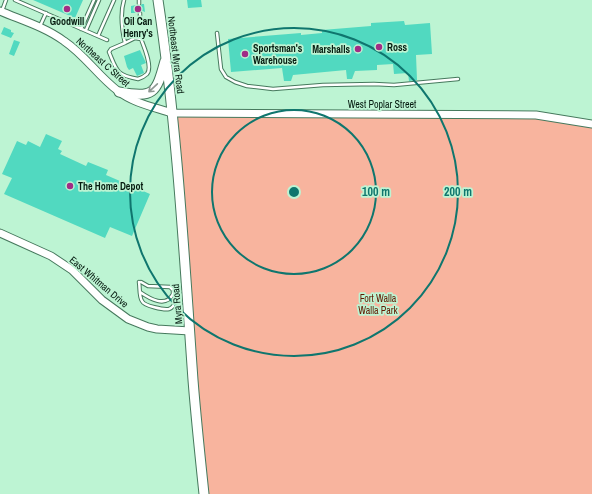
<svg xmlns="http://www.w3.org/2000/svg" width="592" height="494" viewBox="0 0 592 494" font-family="'Archivo Narrow',sans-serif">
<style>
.green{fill:#f8b49e}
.building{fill:#51d9c0}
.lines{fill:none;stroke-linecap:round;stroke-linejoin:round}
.lane-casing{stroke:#46795d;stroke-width:4.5}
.secondary-casing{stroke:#46795d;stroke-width:9}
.highway-casing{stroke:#46795d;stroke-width:11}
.lane{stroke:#fff;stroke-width:2.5}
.secondary{stroke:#fff;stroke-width:7}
.highway{stroke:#fff;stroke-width:9}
.oneway{stroke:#8f9893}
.ring{fill:none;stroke:#0f766e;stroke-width:2}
.poi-dot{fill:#a12c86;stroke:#bdf4d3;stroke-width:1.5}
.labels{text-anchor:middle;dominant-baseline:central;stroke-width:3.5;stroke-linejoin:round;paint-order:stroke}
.poi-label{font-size:10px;font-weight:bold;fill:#061b10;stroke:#bdf4d3;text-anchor:start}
.street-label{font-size:10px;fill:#061b10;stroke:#bdf4d3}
.park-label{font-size:10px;fill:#611900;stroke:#bdf4d3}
.centre{fill:#0f766e;stroke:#bdf4d3;stroke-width:2}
.ring-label{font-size:12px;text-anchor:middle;font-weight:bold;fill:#0f766e;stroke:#bdf4d3;stroke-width:3.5;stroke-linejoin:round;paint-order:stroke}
</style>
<rect width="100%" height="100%" fill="#bdf4d3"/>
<!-- green -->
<path class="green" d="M172,113L536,115L592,124V494H204Z"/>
<!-- building -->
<path class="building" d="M33,0H83L75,18Z
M187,0H201L202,7L188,8Z
M142,4H144L145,12L140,10L137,13H131V6L136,5L139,7Z
M404,21L405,25L430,23L432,54L416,55L417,80L409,81L408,73L394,74L393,64L377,65V70L355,71L352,79H347L346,70L293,75L291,81H284L282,68L231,72L228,39L301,33V35L322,33V30L371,26V23Z
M4,27L11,30V32L14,33L11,38L1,34Z
M14,40L20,42L14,56L9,54Z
M140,50L146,63L141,65L144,73L137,76L133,68L129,70L127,67L124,56Z
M46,134L62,141L58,149L62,151L60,154L86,166L88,162L108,170L106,175L150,194L132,236L110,227L105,238L4,194L12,178L2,174L17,141L26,145L28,141L40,147Z"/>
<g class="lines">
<defs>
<path id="lane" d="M15,0L107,40
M124,0C120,13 122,30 125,43L111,49L109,52C117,71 116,75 138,79C141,78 145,76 147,74C153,67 144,47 141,39L135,38L125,43
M139,0V4
M2,11L6,0
M122,21L140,20V13
M40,26L46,13
M81,29L94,0
M86,30L99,0
M217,33L221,69L226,77L235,82L247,86L273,89L323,85L374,84L394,85L458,79
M98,36L114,0
M139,282C140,288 139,297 142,301C144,306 164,310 169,309C172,308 172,307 174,305L175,297L173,294C166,308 150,299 140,292
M141,282L148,286L170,287L173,290V294"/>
<path id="secondary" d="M0,11C21,20 45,27 64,41C85,55 98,76 118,91C133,103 154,107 172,113L536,115L592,124
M0,233L51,256L72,270L102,300L128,319L148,327L157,329L190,331"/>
<path id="highway" d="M158,0C177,126 184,253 193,380C196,418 200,456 204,494
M119,92C154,98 156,94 165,61"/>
</defs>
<!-- lane casing -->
<use href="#lane" class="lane-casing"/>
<!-- secondary casing -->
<use href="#secondary" class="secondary-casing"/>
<!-- highway casing -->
<use href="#highway" class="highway-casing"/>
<!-- lane -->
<use href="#lane" class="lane"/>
<!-- secondary -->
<use href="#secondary" class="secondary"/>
<!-- highway -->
<use href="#highway" class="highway"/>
</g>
<!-- one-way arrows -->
<defs><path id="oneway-shaft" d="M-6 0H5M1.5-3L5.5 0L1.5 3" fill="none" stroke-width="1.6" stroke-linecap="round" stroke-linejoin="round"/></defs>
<use class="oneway" href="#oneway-shaft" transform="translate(153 88) rotate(137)"/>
<!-- distance rings -->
<g class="ring">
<circle cx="294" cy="192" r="82"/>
<circle cx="294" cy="192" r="164"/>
</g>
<!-- markers -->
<g class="poi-dot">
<circle cx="67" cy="9" r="4"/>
<circle cx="138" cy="9" r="4"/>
<circle cx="379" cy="47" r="4"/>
<circle cx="358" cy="49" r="4"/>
<circle cx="245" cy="54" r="4"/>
<circle cx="70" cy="186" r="4"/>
</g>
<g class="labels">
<!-- poi labels -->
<g class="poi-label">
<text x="67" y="21" text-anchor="middle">Goodwill</text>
<text x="138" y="21" text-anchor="middle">Oil Can<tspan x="138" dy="12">Henry's</tspan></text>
<text x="387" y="47">Ross</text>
<text x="253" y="48">Sportsman's<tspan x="253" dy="12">Warehouse</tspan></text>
<text x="350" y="49" text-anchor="end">Marshalls</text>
<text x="78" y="186">The Home Depot</text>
</g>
<!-- street labels -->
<g class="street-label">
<text transform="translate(176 55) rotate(83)">Northeast Myra Road</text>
<text transform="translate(103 62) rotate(42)">Northeast C Street</text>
<text x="382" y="104">West Poplar Street</text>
<text transform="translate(99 282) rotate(40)">East Whitman Drive</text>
<text transform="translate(177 304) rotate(-95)">Myra Road</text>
</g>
<!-- park labels -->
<g class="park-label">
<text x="378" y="298">Fort Walla<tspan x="378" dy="12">Walla Park</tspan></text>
</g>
</g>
<circle cx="294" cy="192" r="6" class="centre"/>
<g class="ring-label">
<text x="376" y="196">100 m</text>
<text x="458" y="196">200 m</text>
</g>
</svg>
